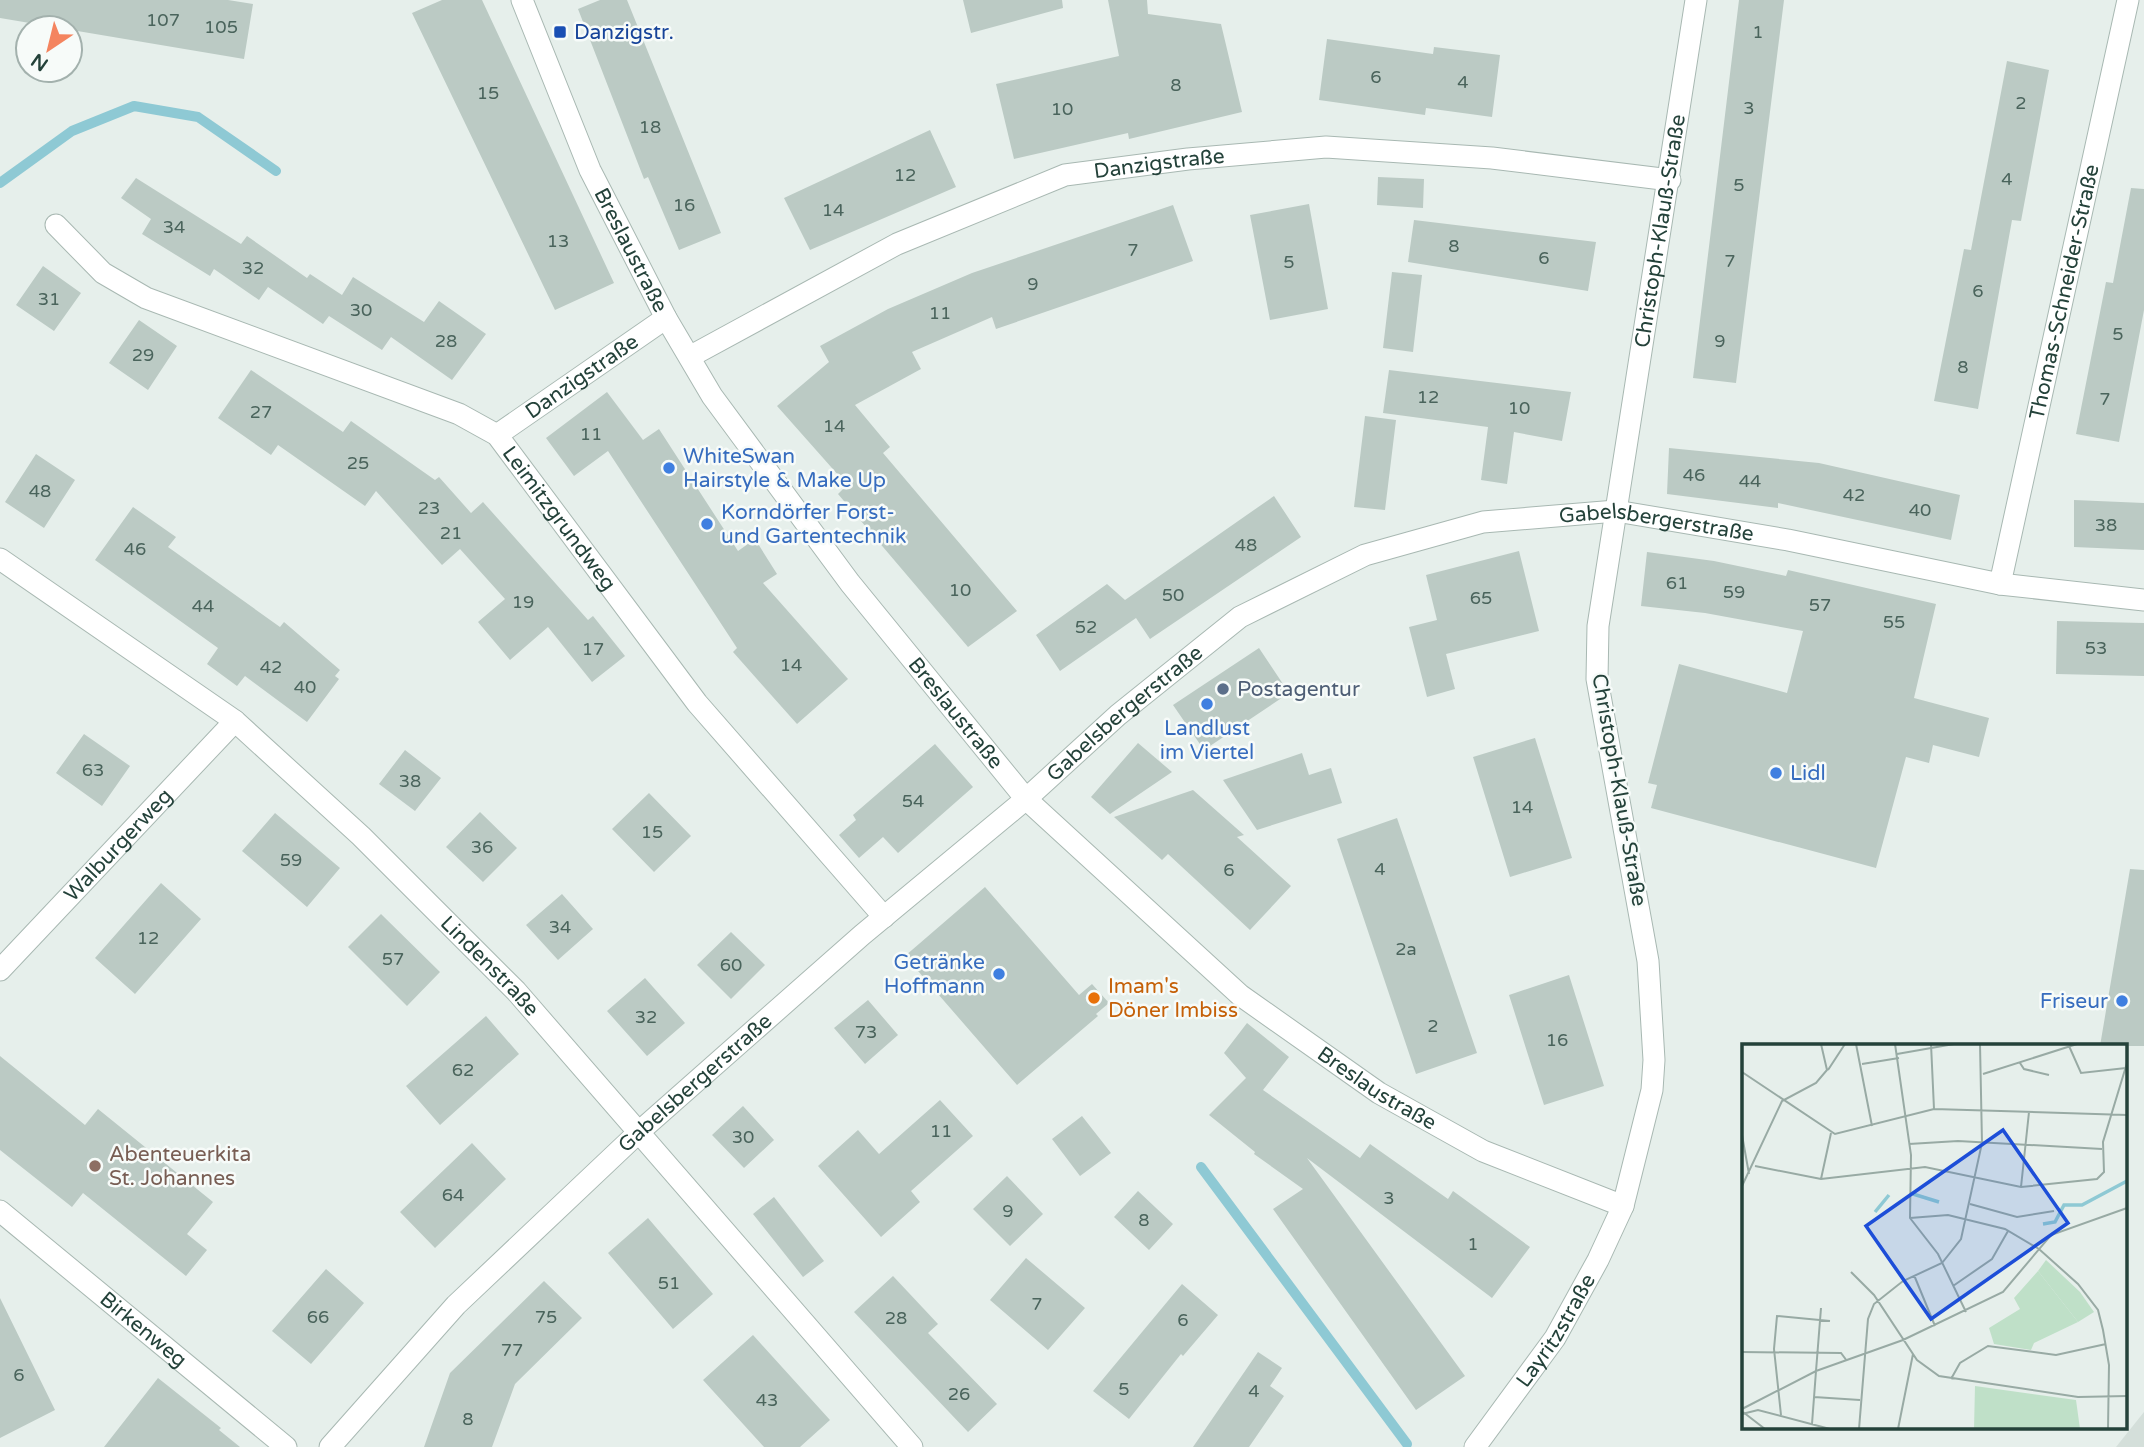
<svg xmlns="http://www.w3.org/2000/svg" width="2144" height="1447" viewBox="0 0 2144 1447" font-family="'Varela Round',sans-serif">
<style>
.built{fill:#d4dfda}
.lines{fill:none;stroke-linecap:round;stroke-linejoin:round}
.stream{stroke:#8ec9d4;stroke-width:10}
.building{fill:#bbcac4}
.street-casing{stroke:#a8b8b2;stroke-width:23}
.street{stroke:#fff;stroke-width:21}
.transit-dot{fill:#1a4fb4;stroke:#f7fbf9;stroke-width:2.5}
.shop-dot{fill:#3f7fe0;stroke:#f7fbf9;stroke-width:2.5}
.service-dot{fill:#5c6f8a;stroke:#f7fbf9;stroke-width:2.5}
.food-dot{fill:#e8710a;stroke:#f7fbf9;stroke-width:2.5}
.education-dot{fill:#8d6e63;stroke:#f7fbf9;stroke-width:2.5}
.labels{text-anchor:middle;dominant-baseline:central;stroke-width:5;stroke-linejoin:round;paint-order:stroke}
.number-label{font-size:18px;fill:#4a645c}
.transit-label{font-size:21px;fill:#164399;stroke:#f7fbf9;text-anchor:start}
.street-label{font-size:21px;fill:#24423a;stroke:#f7fbf9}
.shop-label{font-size:21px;fill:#366cbe;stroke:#f7fbf9;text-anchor:start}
.service-label{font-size:21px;fill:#4e5e75;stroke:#f7fbf9;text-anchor:start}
.food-label{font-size:21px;fill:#c56008;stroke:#f7fbf9;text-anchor:start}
.education-label{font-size:21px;fill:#785e54;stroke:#f7fbf9;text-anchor:start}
.inset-river{fill:none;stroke:#8ec9d4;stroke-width:3.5}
.inset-road{fill:none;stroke:#98aaa4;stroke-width:2}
.view{fill:#1d4ed8;fill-opacity:0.15;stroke:#1d4ed8;stroke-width:3.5}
.inset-edge{fill:none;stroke:#24423a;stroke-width:3.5}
</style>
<rect width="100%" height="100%" fill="#e6efeb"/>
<!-- built -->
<path class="built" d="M2144,1412V1447H2116Z"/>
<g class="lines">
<!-- stream -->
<path class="stream" d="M0,183L72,131L134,106L198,117L276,171
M1201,1167L1407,1444"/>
</g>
<!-- building -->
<path class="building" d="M0,0H228L253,4L244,59L0,18Z
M442,0H482L614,283L555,310L412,13Z
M600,0H627L721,233L679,250L648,177L644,179L578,9Z
M963,0H1062L1063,8L971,33Z
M1108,0H1147L1148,14L1221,24L1242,112L1129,139L1128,133L1014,159L996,84L1119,56Z
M1739,0H1784L1736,383L1693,378Z
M1327,39L1433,54L1434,47L1500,55L1492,117L1426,108L1425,115L1319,100Z
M2007,61L2049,70L2021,221L2012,220L1978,409L1934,401L1964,249L1971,250Z
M930,130L956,187L810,250L784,198Z
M1378,177L1424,179L1423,208L1377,205Z
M136,178L241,244L247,236L307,278L310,274L342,295L353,277L424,322L439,301L486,334L452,380L391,337L382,350L329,316L323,324L268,287L259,300L214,269L210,276L142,234L151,219L121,198Z
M2131,188L2144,189V310L2119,442L2076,434L2106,282L2113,283Z
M1309,204L1328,309L1270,320L1250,215Z
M1173,205L1193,261L996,329L992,317L912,352L921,369L855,405L890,447L883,453L1017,611L968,647L838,494L847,485L777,406L829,362L820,346L888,309L972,273Z
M1414,220L1596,242L1588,291L1408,262Z
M43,266L81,293L54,331L16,305Z
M1392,272L1422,275L1413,352L1383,348Z
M139,320L177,346L148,390L109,363Z
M251,370L343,432L351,421L435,480L439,477L471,513L483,502L588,620L593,616L625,656L592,682L548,627L510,660L478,622L505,599L460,549L442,565L376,491L365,506L278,445L271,455L218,418Z
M1389,370L1571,392L1562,441L1514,432L1507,484L1481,480L1488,427L1383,413Z
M607,392L643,440L659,429L738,551L755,539L777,574L763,583L848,679L797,724L733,652L737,648L608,451L574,476L546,438Z
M1365,416L1396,420L1385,510L1354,507Z
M1669,448L1819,463L1960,495L1951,540L1778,503V508L1667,494Z
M36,454L75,480L44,528L5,502Z
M1274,496L1301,537L1150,639L1136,618L1060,671L1036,635L1107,584L1125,600Z
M2074,500L2144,503V550L2074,547Z
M133,507L176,537L168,547L280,627L284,622L340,670L335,676L339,679L307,722L245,676L237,686L207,664L218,648L95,560Z
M1519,551L1539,631L1446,654L1455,689L1427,697L1409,627L1437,620L1426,575Z
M1647,552L1714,561L1786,576L1788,570L1936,604L1914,698L1989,718L1979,757L1933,745L1929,763L1906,757L1876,868L1651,808L1657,785L1648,783L1679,664L1787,693L1803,631L1705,613L1641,606Z
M2057,621L2144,623V676L2056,674Z
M1259,648L1289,693L1204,750L1173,705Z
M84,734L130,766L102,806L56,773Z
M1535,738L1572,858L1510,877L1473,757Z
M1138,743L1172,772L1110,814L1091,797Z
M935,744L973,787L898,853L883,837L859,858L839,835L856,820L853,815Z
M405,750L441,778L415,811L379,784Z
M1302,753L1309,775L1331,768L1342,803L1257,830L1223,780Z
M1193,790L1244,835L1237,837L1291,886L1250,930L1168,854L1162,860L1114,817Z
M649,793L691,836L654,872L612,829Z
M480,812L517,848L483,882L446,847Z
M275,813L340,868L307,907L242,851Z
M1397,818L1477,1053L1416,1074L1337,839Z
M2130,869L2144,870V1046H2100Z
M161,883L201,919L135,994L95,958Z
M985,887L1079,995L1092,984L1109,1003L1096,1014L1098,1016L1017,1085L905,956Z
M562,894L593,929L558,960L526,925Z
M381,914L440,972L407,1006L348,947Z
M731,932L765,965L731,999L697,965Z
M1569,975L1604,1086L1544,1105L1509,995Z
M645,978L685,1023L647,1056L607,1011Z
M868,1000L898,1035L865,1064L834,1028Z
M486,1016L519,1054L440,1125L406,1086Z
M1247,1023L1289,1057L1263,1090L1360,1158L1370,1144L1448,1199L1453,1191L1530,1247L1492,1298L1307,1158L1465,1376L1416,1410L1273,1209L1303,1189L1254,1154L1255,1152L1209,1115L1246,1078L1224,1053Z
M0,1056L85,1125L98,1109L213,1202L187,1234L207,1250L186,1276L83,1193L72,1207L0,1150Z
M940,1100L973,1136L911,1191L920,1202L881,1237L818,1166L858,1130L879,1154Z
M743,1106L774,1140L744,1168L712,1135Z
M1082,1116L1111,1153L1080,1176L1052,1139Z
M472,1143L506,1179L435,1248L400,1212Z
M1007,1176L1043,1214L1010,1246L973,1209Z
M1138,1191L1173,1224L1149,1250L1114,1217Z
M774,1197L824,1261L803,1277L753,1214Z
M648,1218L713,1294L673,1329L608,1253Z
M1026,1258L1085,1308L1048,1350L990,1300Z
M326,1269L364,1303L311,1364L272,1331Z
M893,1276L938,1324L928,1333L997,1404L968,1432L854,1312Z
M544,1281L582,1318L515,1384L492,1447H424L450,1373Z
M1182,1284L1218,1315L1183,1356L1181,1354L1129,1419L1093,1391Z
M0,1298L55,1410L0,1438Z
M753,1335L830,1420L800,1447H764L703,1380Z
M1258,1352L1282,1368L1270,1386L1284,1396L1249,1447H1193Z
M158,1378L221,1428L219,1430L240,1447H104Z"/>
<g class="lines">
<defs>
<g id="street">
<path id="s1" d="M522,0L590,170L666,318L712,396L850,583L1026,799L1240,995L1379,1093L1483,1151L1623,1206"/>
<path id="s2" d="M56,225L103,273L146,298L459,414L497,435L697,703L884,917"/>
<path id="s3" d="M691,356L897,244L1065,175L1188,159L1326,147L1492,158L1670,180"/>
<path id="s4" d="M497,435L666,318"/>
<path id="s5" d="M0,559L235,721L361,836L516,991L912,1447"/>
<path id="s6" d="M2000,584L2128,0"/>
<path id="s7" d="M0,970L235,721"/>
<path id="s8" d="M0,1211L286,1447"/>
<path id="s9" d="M330,1447L456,1305L640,1131L862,935L1026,799L1118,715L1240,617L1365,555L1483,522L1616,511L1788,540L2000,584L2144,600"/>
<path id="s10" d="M1475,1447L1555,1338L1598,1260L1623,1206L1652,1090L1654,1060L1648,961L1597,679L1598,626L1696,0"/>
</g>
</defs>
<!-- street casing -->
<use href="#street" class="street-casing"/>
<!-- street -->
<use href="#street" class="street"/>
</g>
<!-- markers -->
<rect class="transit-dot" x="553" y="25" width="14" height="14" rx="3.5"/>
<g class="shop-dot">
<circle cx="669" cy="468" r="7"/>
<circle cx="707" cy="524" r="7"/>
<circle cx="1207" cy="704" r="7"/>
<circle cx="1776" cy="773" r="7"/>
<circle cx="999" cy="974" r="7"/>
<circle cx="2122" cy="1001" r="7"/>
</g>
<circle class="service-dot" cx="1223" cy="689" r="7"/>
<circle class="food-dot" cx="1094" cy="998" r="7"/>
<circle class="education-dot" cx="95" cy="1166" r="7"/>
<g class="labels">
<!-- number labels -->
<g class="number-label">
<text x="163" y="20">107</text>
<text x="221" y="27">105</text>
<text x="1758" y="32">1</text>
<text x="1376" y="77">6</text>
<text x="1463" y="82">4</text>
<text x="1176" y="85">8</text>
<text x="488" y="93">15</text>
<text x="2021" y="103">2</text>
<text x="1749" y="108">3</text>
<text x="1062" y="109">10</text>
<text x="650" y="127">18</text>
<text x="905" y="175">12</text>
<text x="2007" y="179">4</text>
<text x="1739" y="185">5</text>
<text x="684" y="205">16</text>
<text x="833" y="210">14</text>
<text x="174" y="227">34</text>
<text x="558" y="241">13</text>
<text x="1454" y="246">8</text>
<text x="1133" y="250">7</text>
<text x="1544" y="258">6</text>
<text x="1730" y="261">7</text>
<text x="1289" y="262">5</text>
<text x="253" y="268">32</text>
<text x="1033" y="284">9</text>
<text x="1978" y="291">6</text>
<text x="49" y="299">31</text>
<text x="361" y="310">30</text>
<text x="940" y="313">11</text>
<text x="2118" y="334">5</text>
<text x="446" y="341">28</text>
<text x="1720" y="341">9</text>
<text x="143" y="355">29</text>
<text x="1963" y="367">8</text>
<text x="1428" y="397">12</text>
<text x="2105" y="399">7</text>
<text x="1519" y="408">10</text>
<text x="261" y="412">27</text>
<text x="834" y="426">14</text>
<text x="591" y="434">11</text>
<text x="358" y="463">25</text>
<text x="1694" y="475">46</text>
<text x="1750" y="481">44</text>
<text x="40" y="491">48</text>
<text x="1854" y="495">42</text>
<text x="429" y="508">23</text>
<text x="1920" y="510">40</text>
<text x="2106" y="525">38</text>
<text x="451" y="533">21</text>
<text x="1246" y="545">48</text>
<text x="135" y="549">46</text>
<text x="1677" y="583">61</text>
<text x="960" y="590">10</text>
<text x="1734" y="592">59</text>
<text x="1173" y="595">50</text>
<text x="1481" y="598">65</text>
<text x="523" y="602">19</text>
<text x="1820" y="605">57</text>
<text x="203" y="606">44</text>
<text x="1894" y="622">55</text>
<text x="1086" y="627">52</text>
<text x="2096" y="648">53</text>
<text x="593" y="649">17</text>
<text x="791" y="665">14</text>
<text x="271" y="667">42</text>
<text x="305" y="687">40</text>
<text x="93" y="770">63</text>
<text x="410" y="781">38</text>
<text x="913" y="801">54</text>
<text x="1522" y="807">14</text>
<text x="652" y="832">15</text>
<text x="482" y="847">36</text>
<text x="291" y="860">59</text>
<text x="1380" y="869">4</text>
<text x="1229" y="870">6</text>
<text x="560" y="927">34</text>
<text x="148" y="938">12</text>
<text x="1406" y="949">2a</text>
<text x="393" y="959">57</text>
<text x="731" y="965">60</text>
<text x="646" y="1017">32</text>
<text x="1433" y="1026">2</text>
<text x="866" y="1032">73</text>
<text x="1557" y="1040">16</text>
<text x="463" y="1070">62</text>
<text x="941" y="1131">11</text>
<text x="743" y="1137">30</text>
<text x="453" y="1195">64</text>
<text x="1389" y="1198">3</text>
<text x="1008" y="1211">9</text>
<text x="1144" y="1220">8</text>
<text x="1473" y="1244">1</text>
<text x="669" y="1283">51</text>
<text x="1037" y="1304">7</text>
<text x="318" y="1317">66</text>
<text x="546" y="1317">75</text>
<text x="896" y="1318">28</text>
<text x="1183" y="1320">6</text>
<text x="512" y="1350">77</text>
<text x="19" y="1375">6</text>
<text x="1124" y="1389">5</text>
<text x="1254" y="1391">4</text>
<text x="959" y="1394">26</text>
<text x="767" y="1400">43</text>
<text x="468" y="1419">8</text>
</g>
<!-- transit labels -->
<g class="transit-label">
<text x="574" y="32">Danzigstr.</text>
</g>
<!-- street labels -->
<g class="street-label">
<text stroke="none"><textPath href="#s3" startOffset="511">Danzigstraße</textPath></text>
<text stroke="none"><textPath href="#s10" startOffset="1272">Christoph-Klauß-Straße</textPath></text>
<text stroke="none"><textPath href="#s1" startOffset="273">Breslaustraße</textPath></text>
<text stroke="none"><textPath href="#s6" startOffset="299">Thomas-Schneider-Straße</textPath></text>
<text stroke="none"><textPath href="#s4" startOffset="103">Danzigstraße</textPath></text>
<text stroke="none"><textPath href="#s2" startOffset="598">Leimitzgrundweg</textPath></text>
<text stroke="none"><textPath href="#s9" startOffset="1670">Gabelsbergerstraße</textPath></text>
<text stroke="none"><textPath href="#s1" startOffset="840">Breslaustraße</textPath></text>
<text stroke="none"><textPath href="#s9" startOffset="1083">Gabelsbergerstraße</textPath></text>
<text transform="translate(1619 790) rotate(80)">Christoph-Klauß-Straße</text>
<text stroke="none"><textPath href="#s7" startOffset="172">Walburgerweg</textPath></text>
<text stroke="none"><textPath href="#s5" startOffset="639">Lindenstraße</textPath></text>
<text stroke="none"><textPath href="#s9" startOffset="516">Gabelsbergerstraße</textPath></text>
<text stroke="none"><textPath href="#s1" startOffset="1407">Breslaustraße</textPath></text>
<text stroke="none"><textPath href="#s8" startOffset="186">Birkenweg</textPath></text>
<text stroke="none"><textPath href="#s10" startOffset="142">Layritzstraße</textPath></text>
</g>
<!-- shop labels -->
<g class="shop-label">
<text x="683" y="456">WhiteSwan<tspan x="683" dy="24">Hairstyle &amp; Make Up</tspan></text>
<text x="721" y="512">Korndörfer Forst-<tspan x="721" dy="24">und Gartentechnik</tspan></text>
<text x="1207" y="728" text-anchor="middle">Landlust<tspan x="1207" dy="24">im Viertel</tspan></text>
<text x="1790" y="773">Lidl</text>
<text x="985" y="962" text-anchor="end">Getränke<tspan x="985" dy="24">Hoffmann</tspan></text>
<text x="2108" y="1001" text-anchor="end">Friseur</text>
</g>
<!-- service labels -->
<g class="service-label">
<text x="1237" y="689">Postagentur</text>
</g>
<!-- food labels -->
<g class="food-label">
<text x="1108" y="986">Imam's<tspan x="1108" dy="24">Döner Imbiss</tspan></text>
</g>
<!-- education labels -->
<g class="education-label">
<text x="109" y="1154">Abenteuerkita<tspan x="109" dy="24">St. Johannes</tspan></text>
</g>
</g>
<!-- overview -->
<g transform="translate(1742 1044)">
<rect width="385" height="385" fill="#e6efeb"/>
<path d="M296,227L336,278L292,299L289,306L252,300L247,284L278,265L272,254ZM233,342L334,356L338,385H232Z" fill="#bfe0c8"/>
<path d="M304,216L338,248L352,268L336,278L296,227Z" fill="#bfe0c8"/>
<path class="inset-river" d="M171,150L197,158M133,168L147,151M301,180L313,178L322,161H340L385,137"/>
<path class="inset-road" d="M114,0L130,82M153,0L169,111L168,174L196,210L224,268M189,0L192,65M327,2L339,29L384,24M155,10L212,0M278,19L282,25L307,31M120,20L157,14M86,26L103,0M0,28L93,90L192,65L385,71M241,30L335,0M0,91L7,130M167,100L216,97L360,105M13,122L79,135L183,123L279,143L355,135L362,128L361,98L385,19M79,135L89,89M0,142L40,57L74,39L85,26L79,0M279,143L287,68M228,160L275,173L312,167M168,174L206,171L263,185L297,205L336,240L356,266L361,286L367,321L366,385M109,228L132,251L175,316L197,332L336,353L385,352M172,231L193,282M211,242L250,215L266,187M79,264L74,327L161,296L261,248L309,191L385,164M0,308L99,309L105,317M209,335L218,319L246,302L314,311L364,300M72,353L118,356M0,365L74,327L70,380M1,368L23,385M0,370L16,366L88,385M39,371L32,305L35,272L88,277M117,385L126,275L132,260L161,237L200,219L219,195L240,99L238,0M156,385L171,310"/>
<path class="view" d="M261,86L326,179L189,275L124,182Z"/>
<rect width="385" height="385" class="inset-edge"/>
</g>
<!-- north arrow -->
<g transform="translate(49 49) rotate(215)"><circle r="33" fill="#f7fbf9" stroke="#a3b1ad" stroke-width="2"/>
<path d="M0-5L12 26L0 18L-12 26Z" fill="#f4845f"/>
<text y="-10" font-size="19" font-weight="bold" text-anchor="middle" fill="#24423a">N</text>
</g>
</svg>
